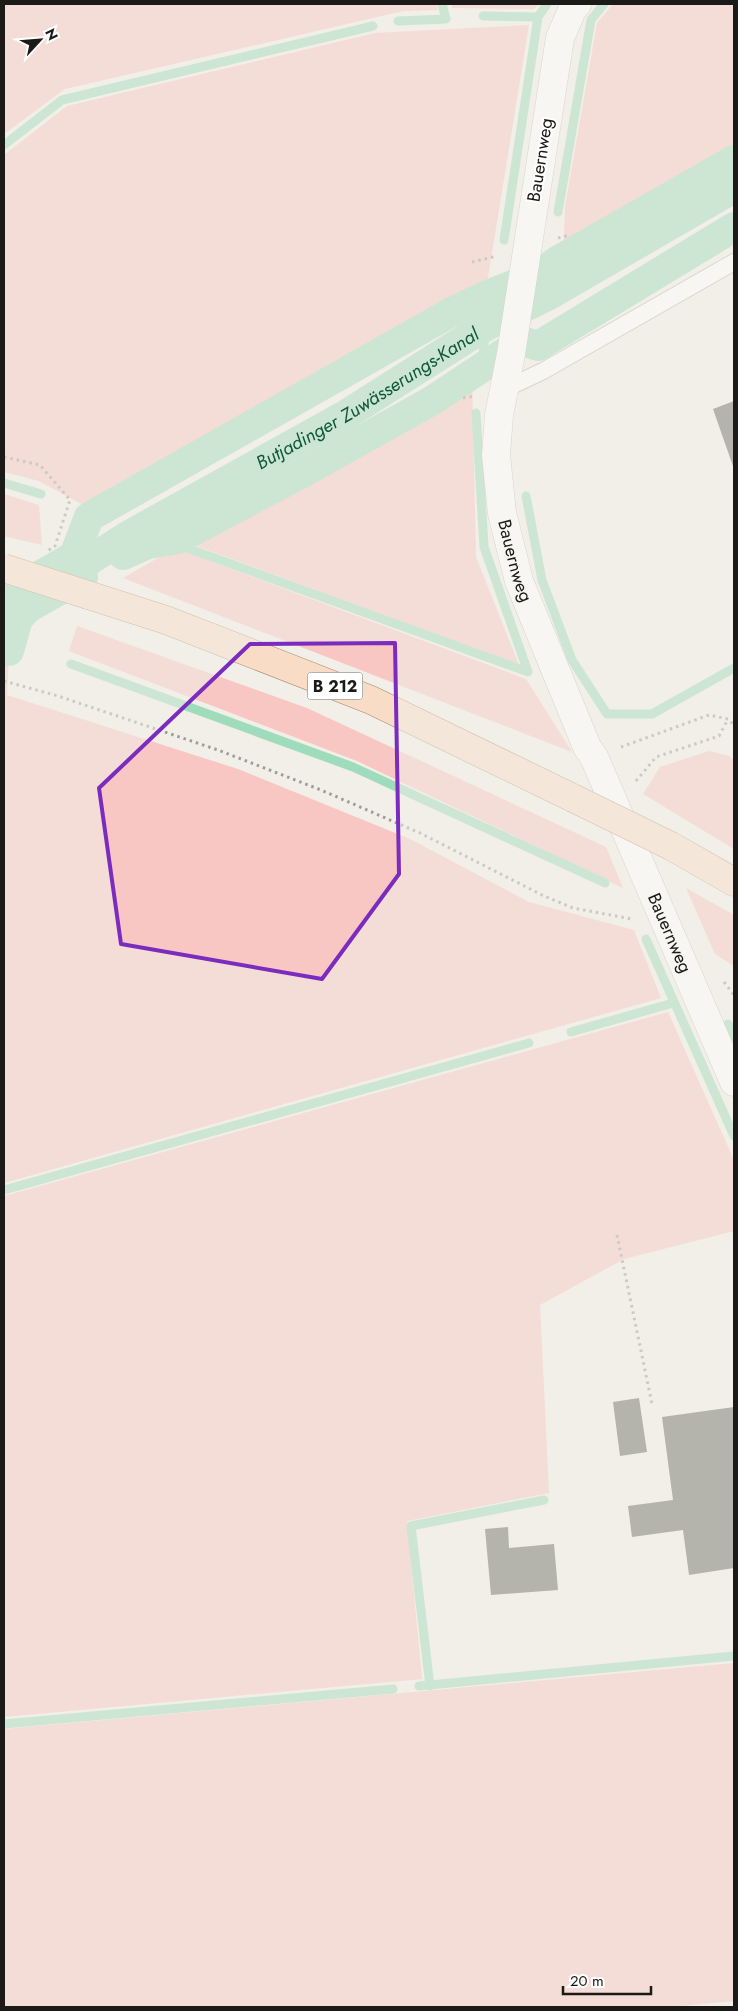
<svg xmlns="http://www.w3.org/2000/svg" width="738" height="2011" viewBox="0 0 738 2011" font-family="Jost,sans-serif">
<style>
.green{fill:#f8c7c3}
.lines{fill:none;stroke-linecap:round;stroke-linejoin:round}
.stream{stroke:#9fdcbb;stroke-width:9}
.canal{stroke:#9fdcbb;stroke-width:30}
.building{fill:#6a6d67}
.lane-casing{stroke:#b9b6af;stroke-width:18}
.street-casing{stroke:#b9b6af;stroke-width:29}
.primary-casing{stroke:#a98970;stroke-width:29}
.path{stroke:#9e9d97;stroke-width:3;stroke-dasharray:2.5 4;stroke-linecap:butt}
.lane{stroke:#fff;stroke-width:16}
.street{stroke:#fff;stroke-width:28}
.primary{stroke:#f9dcc6;stroke-width:28}
.primary-bridge-casing{stroke:#a98970;stroke-width:29;stroke-linecap:butt}
.primary-bridge{stroke:#f9dcc6;stroke-width:28}
.marked{fill:none;stroke:#7b2cbf;stroke-width:4;stroke-linejoin:round}
.labels{text-anchor:middle;dominant-baseline:central;stroke-width:4;stroke-linejoin:round;paint-order:stroke}
.shield{fill:#fff;stroke:#5f5f5d;stroke-width:1}
.shield-label{font-size:16px;font-weight:bold;fill:#1b1a17}
.street-label{font-size:18px;fill:#1b1a17;stroke:#fff}
.water-label{font-size:19px;font-style:italic;fill:#0f593b;stroke:#fff}
</style>
<rect width="100%" height="100%" fill="#f1efe7"/>
<!-- green -->
<path class="green" d="M4,4H436L438,10L403,11L65,89L4,134Z
M451,4H539L534,9L453,8Z
M613,4H734V160L563,257L565,207L597,23Z
M529,25L485,296L450,313L89,517L87,507L39,481L4,472V155L67,106L375,33Z
M472,374L476,557L519,665L178,539L433,400Z
M4,494L39,505L42,545L4,536Z
M175,548L526,679L572,752L123,578Z
M77,626L307,708L606,847L623,888L357,761L69,651Z
M4,651H9L7,695L238,769L410,839L529,902L634,930L661,998L4,1183Z
M709,751L729,756L734,760V849L643,794L660,767Z
M686,888L734,915V966L715,954Z
M668,1012L734,1160V1231L624,1259L540,1305L549,1493L407,1521L422,1679L4,1717V1196Z
M734,1663V2001L671,2007H4V1729Z"/>
<g class="lines">
<!-- stream -->
<path class="stream" d="M483,16L538,17
M398,21L446,19L442,4
M4,145L62,100L373,26
M558,212L591,20L604,4
M504,240L538,17L547,4
M481,372L486,326
M4,483L41,494
M526,496L542,580L572,660L607,714H652L734,668
M190,549L528,672L484,547L476,413
M71,664L353,767L605,883
M646,939L734,1136
M728,1024L734,1037
M571,1032L673,1003
M4,1190L529,1043
M419,1686L734,1656
M430,1686L411,1526L544,1500
M4,1724L393,1689"/>
<!-- canal -->
<g class="canal">
<path d="M123,555L148,544L178,539L306,471L433,400L522,341L538,346L734,227"/>
<path id="s1" d="M61,578L131,534L347,414L486,326L549,295L734,188"/>
<path d="M4,596L74,556L89,517L450,313L485,296L538,275L557,261L734,160"/>
<path d="M4,598L28,608L83,577"/>
<path d="M4,651H9L18,619L28,608L11,601"/>
</g>
</g>
<!-- building -->
<path class="building" d="M734,401V469L713,409Z
M639,1398L647,1452L620,1456L613,1402Z
M734,1407V1568L689,1575L683,1530L632,1537L628,1506L673,1500L662,1417Z
M508,1527L509,1548L554,1544L558,1590L491,1595L485,1529Z"/>
<g class="lines">
<defs>
<path id="lane" d="M505,389L543,371L734,262"/>
<g id="street">
<path id="s2" d="M577,4L572,10L560,38L511,354L499,415L496,455L502,513L519,581L587,747L594,757L734,1082"/>
</g>
<path id="primary" d="M88,595L166,620L371,700L573,798
M671,846L734,882"/>
</defs>
<!-- lane casing -->
<use href="#lane" class="lane-casing"/>
<!-- street casing -->
<use href="#street" class="street-casing"/>
<!-- primary casing -->
<use href="#primary" class="primary-casing"/>
<!-- path -->
<path class="path" d="M558,238L570,235
M472,262L497,256
M463,398L475,396
M4,457L40,465L70,500L55,546L46,552
M4,681L58,696L218,750L321,790L420,833L544,896L573,908L632,919
M621,747L709,715L728,719L734,725
M636,781L656,757L719,736L728,719
M724,982L734,995
M617,1235L652,1404"/>
<!-- lane -->
<use href="#lane" class="lane"/>
<!-- street -->
<use href="#street" class="street"/>
<!-- primary -->
<use href="#primary" class="primary"/>
<defs>
<path id="primary-bridge" d="M4,568L88,595
M573,798L671,846"/>
</defs>
<!-- primary-bridge casing -->
<use href="#primary-bridge" class="primary-bridge-casing"/>
<!-- primary-bridge -->
<use href="#primary-bridge" class="primary-bridge"/>
</g>
<!-- marked area -->
<path d="M0 0H738V2011H0ZM395,643L399,874L322,979L121,944L99,788L250,644Z" fill="#f1efe7" fill-opacity=".55" fill-rule="evenodd"/>
<path class="marked" d="M395,643L399,874L322,979L121,944L99,788L250,644Z"/>
<g class="labels">
<!-- shield labels -->
<rect class="shield" x="307.5" y="672.5" width="55" height="27" rx="4"/>
<g class="shield-label">
<text x="335" y="686">B 212</text>
</g>
<!-- street labels -->
<g class="street-label">
<text transform="translate(540 160) rotate(-81)">Bauernweg</text>
<text stroke="none"><textPath href="#s2" startOffset="568">Bauernweg</textPath></text>
<text stroke="none"><textPath href="#s2" startOffset="972">Bauernweg</textPath></text>
</g>
<!-- water labels -->
<g class="water-label">
<text stroke="none"><textPath href="#s1" startOffset="355">Butjadinger Zuwässerungs-Kanal</textPath></text>
</g>
</g>
<!-- border -->
<rect width="738" height="2011" fill="none" stroke="#1b1a17" stroke-width="10"/>
<!-- north arrow -->
<g transform="translate(40 40) rotate(64)" stroke="#ffffff" stroke-width="4" paint-order="stroke">
<path d="M0-4L9 19L0 12L-9 19Z" fill="#1b1a17"/>
<text y="-8" font-size="14" font-weight="bold" text-anchor="middle" fill="#1b1a17">N</text>
</g>
<!-- scale -->
<path d="M563 1986v8h88v-8" fill="none" stroke="#1b1a17" stroke-width="2.5"/>
<text x="570" y="1986" font-size="15" fill="#1b1a17" stroke="#ffffff" stroke-width="4" paint-order="stroke">20 m</text>
</svg>
